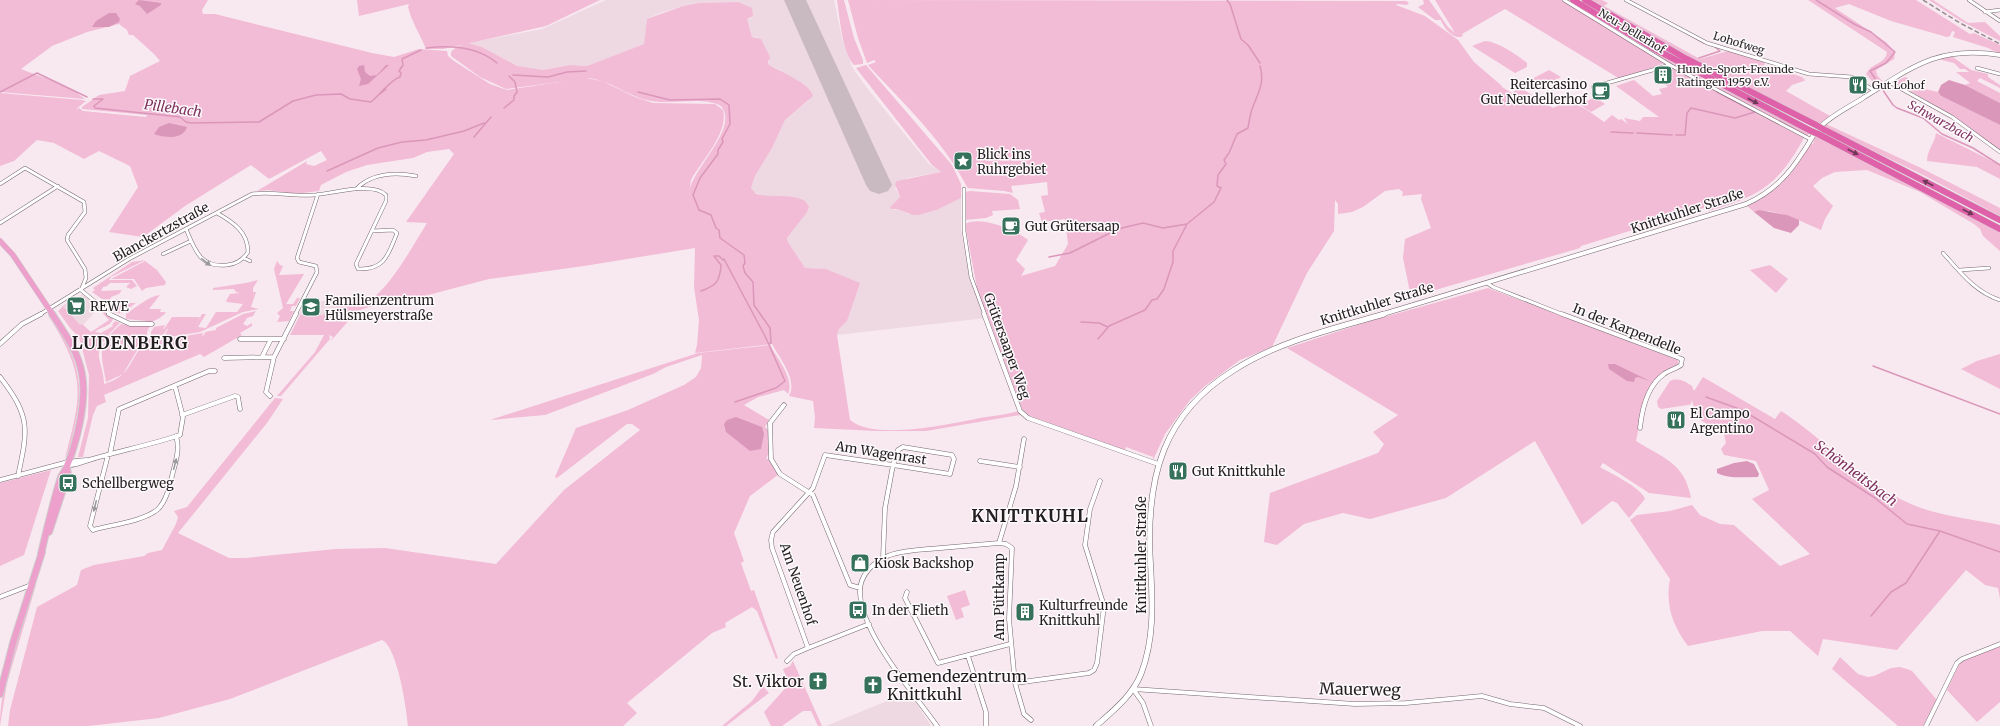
<svg xmlns="http://www.w3.org/2000/svg" width="2000" height="726" viewBox="0 0 2000 726" font-family="Merriweather,serif">
<style>
.built{fill:#eed8e2}
.green{fill:#f2bbd6}
.water{fill:#db97ba}
.lines{fill:none;stroke-linecap:round;stroke-linejoin:round}
.stream{stroke:#db97ba;stroke-width:1.5}
.runway{fill:#c8bac0;fill-rule:evenodd}
.minor-far1-casing{stroke:#73676d;stroke-width:4}
.minor-casing{stroke:#73676d;stroke-width:5}
.tertiary-far1-casing{stroke:#73676d;stroke-width:5}
.tertiary-casing{stroke:#73676d;stroke-width:6}
.primary-far1-casing{stroke:#cfcdce;stroke-width:6}
.primary-casing{stroke:#cfcdce;stroke-width:8}
.motorway-casing{stroke:#cfcdce;stroke-width:7}
.minor-far1{stroke:#fff;stroke-width:3}
.minor{stroke:#fff;stroke-width:4}
.tertiary-far1{stroke:#fff;stroke-width:4}
.tertiary{stroke:#fff;stroke-width:5}
.primary-far1{stroke:#eca0cb;stroke-width:5}
.primary{stroke:#eca0cb;stroke-width:6}
.motorway{stroke:#df61a9;stroke-width:6}
.rail{stroke:#978c91;stroke-width:1.5;stroke-dasharray:5 2.5;stroke-linecap:butt}
.motorway-bridge-casing{stroke:#cfcdce;stroke-width:7;stroke-linecap:butt}
.motorway-bridge{stroke:#df61a9;stroke-width:6}
.oneway{fill:#6e3857}
.oneway2{fill:#9c999b}
.labels{text-anchor:middle;dominant-baseline:central;stroke-width:3;stroke-linejoin:round;paint-order:stroke}
.far-street-label{font-size:11px;fill:#231d20;stroke:#fdfafc}
.far-poi-label{font-size:11px;fill:#231d20;stroke:#fdfafc;text-anchor:start}
.far-water-label{font-size:12px;font-style:italic;fill:#7f2f5e;stroke:#fdfafc}
.poi-label{font-size:13px;fill:#231d20;stroke:#fdfafc;text-anchor:start}
.street-label{font-size:13px;fill:#231d20;stroke:#fdfafc}
.water-label{font-size:14px;font-style:italic;fill:#7f2f5e;stroke:#fdfafc}
.near-poi-label{font-size:16px;fill:#231d20;stroke:#fdfafc;text-anchor:start}
.near-street-label{font-size:16px;fill:#231d20;stroke:#fdfafc}
.district-label{font-size:17px;font-weight:bold;letter-spacing:1px;fill:#231d20;stroke:#fdfafc}
</style>
<rect width="100%" height="100%" fill="#f8e9f0"/>
<!-- built -->
<path class="built" d="M606,0H834L842,38L852,67L867,88L929,164L941,172L907,178L895,188L900,197L890,207L893,210L897,209L909,214L961,198V230L970,281L986,318L837,335L839,329L847,321L859,283L826,269L805,268L788,242L787,238L796,226L792,197H765L752,191L751,188L755,176L772,148L785,120L809,100L780,70L769,65V60L757,37H752L747,19L752,18L738,2L699,3L683,6L660,13L647,19L644,44L587,66L570,65L543,70L529,69L517,66L482,47L468,43L542,29Z
M83,294L99,308L81,327L61,307Z
M305,301H334L343,302L337,315H299Z
M909,692L931,726H826Z"/>
<!-- green -->
<path class="green" d="M0,0H208L202,10L203,14H215L372,53L394,57L419,49L447,51L448,56L454,61L490,84L507,90L586,78L602,81L635,97L653,103L715,104L723,110C729,133 701,161 691,180L689,193C691,169 740,128 721,106C703,96 672,105 651,101C628,97 611,80 588,78L506,89L480,77L451,56V52L456,47L468,43L482,47L517,66L543,70L570,65L587,66L644,44L647,19L683,6L699,3L738,2L752,8L753,16L747,19L752,37L761,39L770,57L768,62L769,65C779,71 810,83 813,96L785,120L772,148L755,176L751,188L756,194C771,198 793,193 805,201L809,207L807,212L787,238L788,242L805,268L826,269L860,283L847,321L839,329L837,335L850,420C874,441 951,424 980,418C993,416 1006,415 1019,411L1020,415L926,431H877L814,428L815,417L813,401L789,396C798,380 780,359 772,344L695,353L697,345L699,320L694,287L695,248L584,266L489,279L413,299L369,307L357,311L330,342L333,337L329,335L330,339L281,396H277L315,352L324,335H290L300,315C314,315 333,319 339,303C347,301 355,304 364,302C385,298 415,242 427,223L406,222L454,154L449,149L427,152L413,158L367,165L346,172L321,185L319,191L294,194L269,190L257,191L307,161L306,164L314,166L327,160L321,151L269,179L251,165L185,206L143,237L109,232L138,187L130,166L99,151L84,159L54,143L37,140L14,161L0,166V93L82,100L86,101L75,110L79,108L83,111L146,117L147,115L82,109V107L99,95L125,91L130,76L160,61L154,54L133,35H129L127,30L119,24L87,32L52,46L21,69C43,78 66,83 85,99L0,92Z
M357,0H600L546,26L443,49H426C420,34 412,23 408,7L409,4L359,16Z
M837,0H844L854,38L863,60V64L854,65C842,52 840,18 837,0Z
M848,0L1406,1L1409,3L1407,5L1397,4L1396,5L1425,16L1458,40L1474,62L1502,86V87L1512,93L1519,87L1553,108C1575,97 1586,110 1604,122L1612,115L1619,120L1621,119L1628,124L1624,118L1640,121L1643,117H1659L1616,86L1634,80L1653,96L1662,94L1659,89L1668,87L1652,73L1666,79L1671,75L1663,71L1673,68L1804,138C1778,185 1760,196 1709,211L1704,208L1581,246L1580,248L1411,297L1403,258L1405,239L1431,228L1421,199L1422,194L1402,196L1403,192L1399,189L1385,191L1363,207L1352,212L1338,214V204L1335,200L1334,231L1307,273L1272,347L1240,360L1205,386L1190,400L1165,434L1153,460V457L1126,447L1125,450L1030,416L1022,409L977,288L965,224C980,215 1016,230 1028,240L1016,260L1025,269L1021,276L1055,266L1068,244L1065,219L1042,222L1039,213L1045,212L1041,196L1048,195L1047,182L1011,186L1013,193L1004,191L968,188L966,185C943,140 902,102 868,65L876,62L874,60L867,63L858,38Z
M1423,0H1429L1448,27L1455,33L1435,0H1563L1665,63L1620,79L1505,9L1462,34L1463,36C1454,41 1443,27 1441,20H1435L1418,7L1424,4Z
M1566,0H1569L1810,133L1806,136L1671,64Z
M1590,0H1602L1608,3L1604,6L1700,59L1728,51L1765,61L1764,65L1802,77L1805,80L1804,81L1792,85L1786,91L1830,116L1819,124L1650,36Z
M1808,0H1916L1970,34L1974,33L2000,45V54L1988,48L1953,37L1955,32L1952,31L1950,36L1947,37L1891,21L1849,4L1835,8L1886,42L1895,52L1894,59L1876,70L1877,75L1884,83L1877,87L1866,74C1872,62 1885,65 1887,52Z
M1929,0H1933L1968,23L1985,22L2000,36V41L1961,21Z
M1485,41C1496,41 1518,55 1527,63V67L1515,73L1472,46Z
M1950,55L1971,70L1988,74V77L2000,85V88L1980,78L1977,81L2000,93V103L1965,85L1970,83L1956,72H1969L1965,69H1960L1954,63L1938,59Z
M866,65L952,165L961,184V198L936,210L918,215H913L897,209H891L890,207L900,197L895,184L897,181L941,172L932,165L856,68Z
M1549,70L1561,77L1539,88L1528,81Z
M1905,77L1908,78V85L1938,92L1941,96L2000,125V151L1954,117L1895,82Z
M1595,97L1605,104L1591,112L1580,105Z
M1826,124L1919,167L2000,208V216L1927,177L1824,127Z
M1936,133L2000,165V179L1977,167L1927,161C1927,150 1935,143 1936,133Z
M1815,135L2000,231V251L1983,236L1980,229L1974,224L1920,192L1867,170L1835,172L1822,178L1813,186L1833,206L1825,219L1821,230C1804,223 1772,206 1754,212L1747,206C1780,191 1793,173 1811,143L1813,144Z
M970,191L1010,194L1018,200L1020,209L992,211L993,215L986,218L965,220V192Z
M145,260L111,277L109,280H132L137,286L131,289L126,287L130,283H110L107,286L103,287L101,291L122,290L119,294L111,297L109,304L92,292L95,290L93,288L132,262Z
M145,261L157,270L166,282L165,285L146,288L142,291L134,279H111Z
M277,261L280,265L283,266L279,275L304,274L286,304H293L297,298H300L296,306H292L290,311H294L289,321L277,322L280,316L277,313L283,308L274,269Z
M1770,265L1788,279L1776,293L1750,270Z
M258,280L253,288V292H256L251,307L259,309L243,312L200,332L163,338L168,329H167L161,338L151,335V332L154,327L165,325L163,329H164L172,317H200L192,332L202,314H206L198,327L206,328L216,312H237L243,304L227,302L226,301L230,294L240,293L236,292L234,289L213,290V288L246,283Z
M1488,288L1678,360V365C1641,380 1644,407 1636,441C1663,458 1685,463 1691,498L1649,493L1603,463L1600,467C1610,473 1642,488 1645,499L1629,518L1617,503L1612,501L1582,525L1535,441L1446,498L1370,519L1343,513L1304,524L1277,545L1264,542L1270,493L1378,453L1384,444L1373,432L1398,415L1287,348L1370,321Z
M160,295L149,309H161L160,312H166C163,317 152,323 145,323L146,321L126,319V314C137,307 147,297 160,295Z
M87,296L113,319C110,327 100,327 95,332L101,333L113,326L112,325L115,321L120,323C111,332 97,345 99,358C101,367 104,375 104,384C133,376 130,356 148,338L153,340L151,344H153L156,341L203,333L202,336L204,335L205,332L216,330V328L243,314L256,311L253,316L247,318L243,324L247,326L252,323V326L240,333L242,335L204,357L200,354L104,395L106,402L97,406L93,415L83,457H78L88,418L89,375L79,337L70,328L58,311L69,301L63,308H65L80,325L82,324L91,332L109,320Z
M116,299H119L115,303H136L122,313H116L109,307Z
M50,318H51C77,357 86,382 74,429C72,438 70,450 65,458C82,393 86,377 50,318Z
M121,324L131,326H150L147,332V337L142,342L123,374L106,382C101,351 96,347 121,324Z
M770,345C777,358 795,379 788,394L784,390L758,397L744,405L769,420L765,427L768,430L769,452L766,459H769L779,474L750,496L734,533L744,561L741,563L751,591L754,590L778,658L776,659L757,611L752,607L725,623L726,627L712,633L627,703L637,713L623,726H408C407,710 397,646 382,640L230,699L159,718L88,726H8L10,710L37,607L77,585L81,570L94,565L144,556L148,553L162,550L176,524L178,517L174,511L187,507L275,398L283,399L267,423L178,533L229,558H245L336,549L385,548L496,564L564,490L640,430L632,424H627L557,478L555,477L576,428L628,410L684,385L696,377L701,368L702,355L666,367L653,374L545,415L490,420L698,353Z
M2000,354V389L1961,369L1977,361Z
M1703,377L1775,419L1781,411C1826,440 1861,482 1911,504C1938,516 1971,519 2000,525V599L1998,588L1985,585L1966,570L1897,650L1823,639L1818,656L1790,631H1762L1688,646C1673,626 1665,605 1670,579L1630,520L1637,515L1670,511L1692,505L1700,515L1720,524L1734,525L1780,566L1810,554L1752,499L1769,490L1756,461L1724,455L1721,449L1726,443L1724,434L1697,418L1692,400L1691,404L1688,405L1661,409L1658,407L1657,401L1670,381C1678,377 1686,382 1692,386L1694,391Z
M51,470L24,555L0,566V483Z
M36,585L7,683L0,726C0,681 21,630 34,586Z
M965,590L970,605L961,608L964,617L956,620L947,596Z
M2000,646V702L1977,722L1947,690L1959,665L1963,661Z
M1840,657L1858,674L1868,677L1874,676L1891,668L1900,667L1907,669L1912,671L1937,700L1923,726H1898L1832,669Z
M793,661L822,726H818L811,711H803L782,726H771L764,712L789,684L783,669L790,666Z
M763,686L769,693L726,726H722L752,701Z"/>
<!-- water -->
<path class="water" d="M139,0L161,3V5L147,14L140,6L135,4Z
M109,13H116L120,19L119,22L109,27H92L96,21Z
M364,65L365,72L370,76L377,75L386,65H389L368,84L359,86L361,79L357,69L359,66Z
M1949,80L1965,85L2000,103V125L1941,96L1938,92L1941,85Z
M169,123L187,127C183,140 165,138 154,134L159,127Z
M1759,210L1787,215L1799,220V225L1791,233L1774,228L1754,212Z
M1608,364H1615L1650,381L1638,377L1635,378L1634,382L1627,381L1609,369Z
M736,417L762,427L764,434L761,449L750,451L726,432L724,424L727,420Z
M1747,461L1754,464L1759,474L1758,477C1744,477 1729,479 1717,473V469L1734,463Z"/>
<g class="lines">
<!-- stream -->
<path class="stream" d="M1227,0L1230,4L1241,39L1248,45L1260,63
M1816,0L1854,24L1871,32L1895,52L1886,63L1870,71L1893,105L1897,108L1923,118L1942,134L1973,148L2000,165
M1688,34L1704,43
M426,48C450,45 478,47 497,63
M1699,58L1720,51L1715,47
M513,75L548,77L567,72L586,71
M0,92L37,73L87,97
M638,92L670,100L720,99L729,105L730,124L722,139L723,142L718,150V154L700,178L693,195L699,210L711,215L716,228L719,230L720,238L744,255L745,263L743,266L745,273L753,282L754,305L770,328L771,343L769,344
M380,94L386,89
M93,99H103L94,106L95,108L180,117L186,122L191,123L259,122L293,101L316,95L341,94L350,99L371,102C380,95 390,80 400,77L401,73L399,71L403,65L402,59L421,50
M504,108L514,100V96L517,92L515,82L509,76
M1611,132L1633,133
M1637,133L1672,135
M1676,135H1685L1687,113L1691,108L1735,118L1755,112L1717,92
M474,137L491,117
M327,171L378,148L402,142L426,140L464,131L484,123
M1049,257L1070,253L1118,229L1130,226L1143,223L1163,228L1187,224
M724,259L766,338L785,381L776,388L735,402
M701,291C716,286 720,281 721,265L714,256H719L723,260
M1081,322L1099,323L1108,327
M1098,339L1109,326L1145,310L1152,300L1157,299L1164,289L1173,262V251L1187,224L1214,202L1221,188L1217,186L1218,175L1226,164L1224,160L1229,153L1237,134L1248,128C1249,122 1250,115 1252,109C1258,93 1265,83 1260,66
M1873,366L2000,414
M1706,397L1742,410L1815,454L1827,467L1875,498L1907,524L1940,531L2000,552
M1871,616L1891,592L1906,583L1940,531"/>
<!-- runway -->
<path class="runway" d="M784,0H806L892,185L888,191L879,194L870,191L866,185Z"/>
<defs>
<path id="minor-far1" d="M1564,0L1670,65L1810,139
M1626,0L1707,43L1809,74L1852,77L1875,91
M1969,0L2000,21
M1985,12L2000,10
M1977,68L2000,74
M1889,82L1952,117L2000,152
M1593,87L1670,65
M0,184L25,168L84,202L85,212L68,235L67,240L85,269L86,278L81,290L111,315
M356,189C372,173 395,172 416,176
M964,189V231L971,277L985,315
M0,223L58,186
M186,229C195,250 200,268 227,265C236,264 243,260 248,252C248,232 233,222 217,213
M1943,253C1960,272 1975,292 2000,300
M163,254L191,241
M244,258L250,261
M1960,270L1989,268
M1487,283L1493,287L1564,315
M39,315L129,259L252,194C273,191 293,197 314,195C332,194 372,181 386,195V201L356,264L358,269C385,270 388,255 397,233L393,230L372,231
M295,315L317,272L316,266L299,262L297,258L318,194"/>
<path id="minor" d="M109,314L130,324H152
M984,314L1020,411L1028,418L1158,464
M1562,314L1682,359L1681,365C1676,369 1669,370 1664,374C1647,386 1642,408 1640,428
M240,339H284
M0,344L22,324L41,314
M262,357L271,339
M224,358L274,357
M0,377C31,417 28,429 18,476
M270,396L266,392L274,357L296,314
M784,405L770,423L771,459L780,474L813,495L850,585L860,588
M182,415L235,396L238,397L240,409
M903,447L952,455L954,459L950,474L893,465L898,450Z
M110,454L119,409L209,371H215
M108,455L90,526L93,530C110,525 145,521 158,509C167,500 170,484 173,472C176,461 180,448 176,436
M980,461L1020,467
M71,464L75,461L87,460
M68,465C76,466 81,462 89,460C119,451 150,445 180,435L183,417L175,386
M0,480L68,462
M999,543L1016,486L1024,439
M883,558L885,508L893,465
M907,592L905,598L938,663L1010,644
M0,597L31,585
M869,624L808,648L772,548L771,540L773,532L813,488L825,455L893,465
M968,656L986,712V726
M787,661L794,654L808,648
M1133,689L1355,704L1406,703L1482,696L1510,704L1544,708L1580,726
M1133,689L1143,703L1151,726
M1031,720L1024,714L1015,683L1089,673L1094,670L1097,663L1104,606L1085,545L1090,509L1100,481
M937,726C913,692 862,635 860,593C859,575 874,561 890,555C902,551 916,550 929,549C952,547 976,545 999,543L1006,544L1012,548L1009,619L1015,683
M1926,726L1957,663L1962,659L2000,644"/>
<path id="tertiary-far1" d="M1380,315L1746,204C1772,192 1788,176 1803,152C1809,144 1813,134 1820,127C1832,115 1849,107 1863,98C1912,67 1939,45 2000,55"/>
<path id="tertiary" d="M1096,726C1113,711 1132,696 1141,674C1156,635 1152,595 1150,554C1147,476 1163,414 1234,370C1279,341 1333,329 1384,314"/>
<path id="primary-far1" d="M0,241L13,255L53,315"/>
<path id="primary" d="M49,532L68,474L67,468
M41,554C47,528 53,502 61,477C63,473 66,470 67,466C77,442 87,400 82,374C78,351 64,332 52,314
M0,694L13,643L42,552"/>
<path id="motorway" d="M1573,0L1651,47L1811,131
M1585,0L1685,58L1816,125
M1823,129L2000,220
M1818,134L2000,229"/>
</defs>
<!-- minor-far1 casing -->
<use href="#minor-far1" class="minor-far1-casing"/>
<!-- minor casing -->
<use href="#minor" class="minor-casing"/>
<!-- tertiary-far1 casing -->
<use href="#tertiary-far1" class="tertiary-far1-casing"/>
<!-- tertiary casing -->
<use href="#tertiary" class="tertiary-casing"/>
<!-- primary-far1 casing -->
<use href="#primary-far1" class="primary-far1-casing"/>
<!-- primary casing -->
<use href="#primary" class="primary-casing"/>
<!-- motorway casing -->
<use href="#motorway" class="motorway-casing"/>
<!-- minor-far1 -->
<use href="#minor-far1" class="minor-far1"/>
<!-- minor -->
<use href="#minor" class="minor"/>
<!-- tertiary-far1 -->
<use href="#tertiary-far1" class="tertiary-far1"/>
<!-- tertiary -->
<use href="#tertiary" class="tertiary"/>
<!-- primary-far1 -->
<use href="#primary-far1" class="primary-far1"/>
<!-- primary -->
<use href="#primary" class="primary"/>
<!-- motorway -->
<use href="#motorway" class="motorway"/>
<!-- rail -->
<path class="rail" d="M1923,0L1960,23L2000,44"/>
<defs>
<path id="motorway-bridge" d="M1816,125L1823,129
M1811,131L1818,134"/>
</defs>
<!-- motorway-bridge casing -->
<use href="#motorway-bridge" class="motorway-bridge-casing"/>
<!-- motorway-bridge -->
<use href="#motorway-bridge" class="motorway-bridge"/>
</g>
<!-- one-way arrows -->
<defs><path id="oneway-solid" d="M-6-.8H1V-3.2L6.5 0L1 3.2V.8H-6Z"/></defs>
<g class="oneway">
<use href="#oneway-solid" transform="translate(1753 101) rotate(28)"/>
<use href="#oneway-solid" transform="translate(1853 152) rotate(27)"/>
<use href="#oneway-solid" transform="translate(1928 183) rotate(-153)"/>
<use href="#oneway-solid" transform="translate(1968 212) rotate(28)"/>
</g>
<g class="oneway2">
<use href="#oneway-solid" transform="translate(206 262) rotate(37)"/>
<use href="#oneway-solid" transform="translate(175 464) rotate(-76)"/>
<use href="#oneway-solid" transform="translate(95 506) rotate(104)"/>
</g>
<!-- icons -->
<defs>
<symbol id="building-square" viewBox="-11 -11 22 22"><rect x="-9" y="-9" width="18" height="18" rx="4" fill="#35715b" stroke="#fdfafc"/><path d="M-4-6H4V6H1V3H-1V6H-4ZM-2.5-4.3h1.7v1.8h-1.7ZM.8-4.3h1.7v1.8H.8ZM-2.5-1h1.7V.8h-1.7ZM.8-1h1.7V.8H.8Z" fill="#fff"/></symbol>
<symbol id="restaurant-square" viewBox="-11 -11 22 22"><rect x="-9" y="-9" width="18" height="18" rx="4" fill="#35715b" stroke="#fdfafc"/><path d="M-5-6h1v4h1v-4h1v4h1v-4h1v5L-1.5 .5V6h-2V.5L-5-1ZM5-6V6H3V1.5H1.5Q1.5-4 5-6Z" fill="#fff"/></symbol>
<symbol id="cafe-square" viewBox="-11 -11 22 22"><rect x="-9" y="-9" width="18" height="18" rx="4" fill="#35715b" stroke="#fdfafc"/><path d="M-5.5-4.5H6V0H3Q3 3.5 0 3.5H-2.5Q-5.5 3.5-5.5 0ZM3-3.2v2h1.7v-2ZM-6 4.5H4V6H-6Z" fill="#fff"/></symbol>
<symbol id="sight-square" viewBox="-11 -11 22 22"><rect x="-9" y="-9" width="18" height="18" rx="4" fill="#35715b" stroke="#fdfafc"/><path d="M0-6L1.8-2.2L6-1.7L2.9 1.2L3.7 5.4L0 3.3L-3.7 5.4L-2.9 1.2L-6-1.7L-1.8-2.2Z" fill="#fff"/></symbol>
<symbol id="supermarket-square" viewBox="-11 -11 22 22"><rect x="-9" y="-9" width="18" height="18" rx="4" fill="#35715b" stroke="#fdfafc"/><path d="M-6-5.5h2.5l.6 2H6L4.5 2H-2.5L-4.4-4H-6ZM-1.5 3.2a1.3 1.3 0 1 0 .1 0ZM3 3.2a1.3 1.3 0 1 0 .1 0Z" fill="#fff"/></symbol>
<symbol id="school-square" viewBox="-11 -11 22 22"><rect x="-9" y="-9" width="18" height="18" rx="4" fill="#35715b" stroke="#fdfafc"/><path d="M0-5L7-2L0 1L-7-2ZM-4 1L0 2.5L4 1V4Q0 6-4 4Z" fill="#fff"/></symbol>
<symbol id="bus-square" viewBox="-11 -11 22 22"><rect x="-9" y="-9" width="18" height="18" rx="4" fill="#35715b" stroke="#fdfafc"/><path d="M-5-6H5V4H4V6H2V4H-2V6H-4V4H-5ZM-3.5-4V0h7V-4ZM-3.5 1.2v1.5H-2V1.2ZM2 1.2v1.5H3.5V1.2Z" fill="#fff"/></symbol>
<symbol id="shop-square" viewBox="-11 -11 22 22"><rect x="-9" y="-9" width="18" height="18" rx="4" fill="#35715b" stroke="#fdfafc"/><path d="M-5-2.5h2.3a2.7 3.5 0 0 1 5.4 0H5L5.5 6h-11ZM-1.5-2.5h3a1.5 2.3 0 0 0-3 0Z" fill="#fff"/></symbol>
<symbol id="church-square" viewBox="-11 -11 22 22"><rect x="-9" y="-9" width="18" height="18" rx="4" fill="#35715b" stroke="#fdfafc"/><path d="M-1.2-6h2.4v3.5h3.3v2.4h-3.3V6h-2.4V-.1h-3.3v-2.4h3.3Z" fill="#fff"/></symbol>
</defs>
<g fill-rule="evenodd">
<use href="#building-square" x="1652" y="64" width="22" height="22"/>
<use href="#restaurant-square" x="1847" y="74" width="22" height="22"/>
<use href="#cafe-square" x="1590" y="80" width="22" height="22"/>
<use href="#sight-square" x="952" y="150" width="22" height="22"/>
<use href="#cafe-square" x="1000" y="215" width="22" height="22"/>
<use href="#supermarket-square" x="65" y="295" width="22" height="22"/>
<use href="#school-square" x="300" y="296" width="22" height="22"/>
<use href="#restaurant-square" x="1665" y="409" width="22" height="22"/>
<use href="#restaurant-square" x="1167" y="460" width="22" height="22"/>
<use href="#bus-square" x="57" y="472" width="22" height="22"/>
<use href="#shop-square" x="849" y="552" width="22" height="22"/>
<use href="#bus-square" x="847" y="599" width="22" height="22"/>
<use href="#building-square" x="1014" y="601" width="22" height="22"/>
<use href="#church-square" x="807" y="670" width="22" height="22"/>
<use href="#church-square" x="862" y="674" width="22" height="22"/>
</g>
<g class="labels">
<!-- far-street labels -->
<g class="far-street-label">
<text transform="translate(1632 31) rotate(31)">Neu-Dellerhof</text>
<text transform="translate(1739 43) rotate(17)">Lohofweg</text>
</g>
<!-- far-poi labels -->
<g class="far-poi-label">
<text x="1677" y="69">Hunde-Sport-Freunde<tspan x="1677" dy="13">Ratingen 1959 e.V.</tspan></text>
<text x="1872" y="85">Gut Lohof</text>
</g>
<!-- far-water labels -->
<g class="far-water-label">
<text transform="translate(1941 121) rotate(29)">Schwarzbach</text>
</g>
<!-- poi labels -->
<g class="poi-label">
<text x="1587" y="84" text-anchor="end">Reitercasino<tspan x="1587" dy="15">Gut Neudellerhof</tspan></text>
<text x="977" y="154">Blick ins<tspan x="977" dy="15">Ruhrgebiet</tspan></text>
<text x="1025" y="226">Gut Grütersaap</text>
<text x="325" y="300">Familienzentrum<tspan x="325" dy="15">Hülsmeyerstraße</tspan></text>
<text x="90" y="306">REWE</text>
<text x="1690" y="413">El Campo<tspan x="1690" dy="15">Argentino</tspan></text>
<text x="1192" y="471">Gut Knittkuhle</text>
<text x="82" y="483">Schellbergweg</text>
<text x="874" y="563">Kiosk Backshop</text>
<text x="1039" y="605">Kulturfreunde<tspan x="1039" dy="15">Knittkuhl</tspan></text>
<text x="872" y="610">In der Flieth</text>
</g>
<!-- street labels -->
<g class="street-label">
<text transform="translate(1687 211) rotate(-18)">Knittkuhler Straße</text>
<text transform="translate(161 232) rotate(-29)">Blanckertzstraße</text>
<text transform="translate(1377 304) rotate(-17)">Knittkuhler Straße</text>
<text transform="translate(1627 329) rotate(22)">In der Karpendelle</text>
<text transform="translate(1007 346) rotate(70)">Grütersaaper Weg</text>
<text transform="translate(881 453) rotate(9)">Am Wagenrast</text>
<text transform="translate(1141 555) rotate(-90)">Knittkuhler Straße</text>
<text transform="translate(798 584) rotate(71)">Am Neuenhof</text>
<text transform="translate(999 597) rotate(-90)">Am Püttkamp</text>
</g>
<!-- water labels -->
<g class="water-label">
<text transform="translate(173 108) rotate(8)">Pillebach</text>
<text transform="translate(1856 473) rotate(37)">Schönheitsbach</text>
</g>
<!-- near-poi labels -->
<g class="near-poi-label">
<text x="887" y="676">Gemendezentrum<tspan x="887" dy="18">Knittkuhl</tspan></text>
<text x="804" y="681" text-anchor="end">St. Viktor</text>
</g>
<!-- near-street labels -->
<g class="near-street-label">
<text transform="translate(1360 689) rotate(1)">Mauerweg</text>
</g>
<!-- district labels -->
<g class="district-label">
<text x="130" y="343">LUDENBERG</text>
<text x="1030" y="516">KNITTKUHL</text>
</g>
</g>
</svg>
